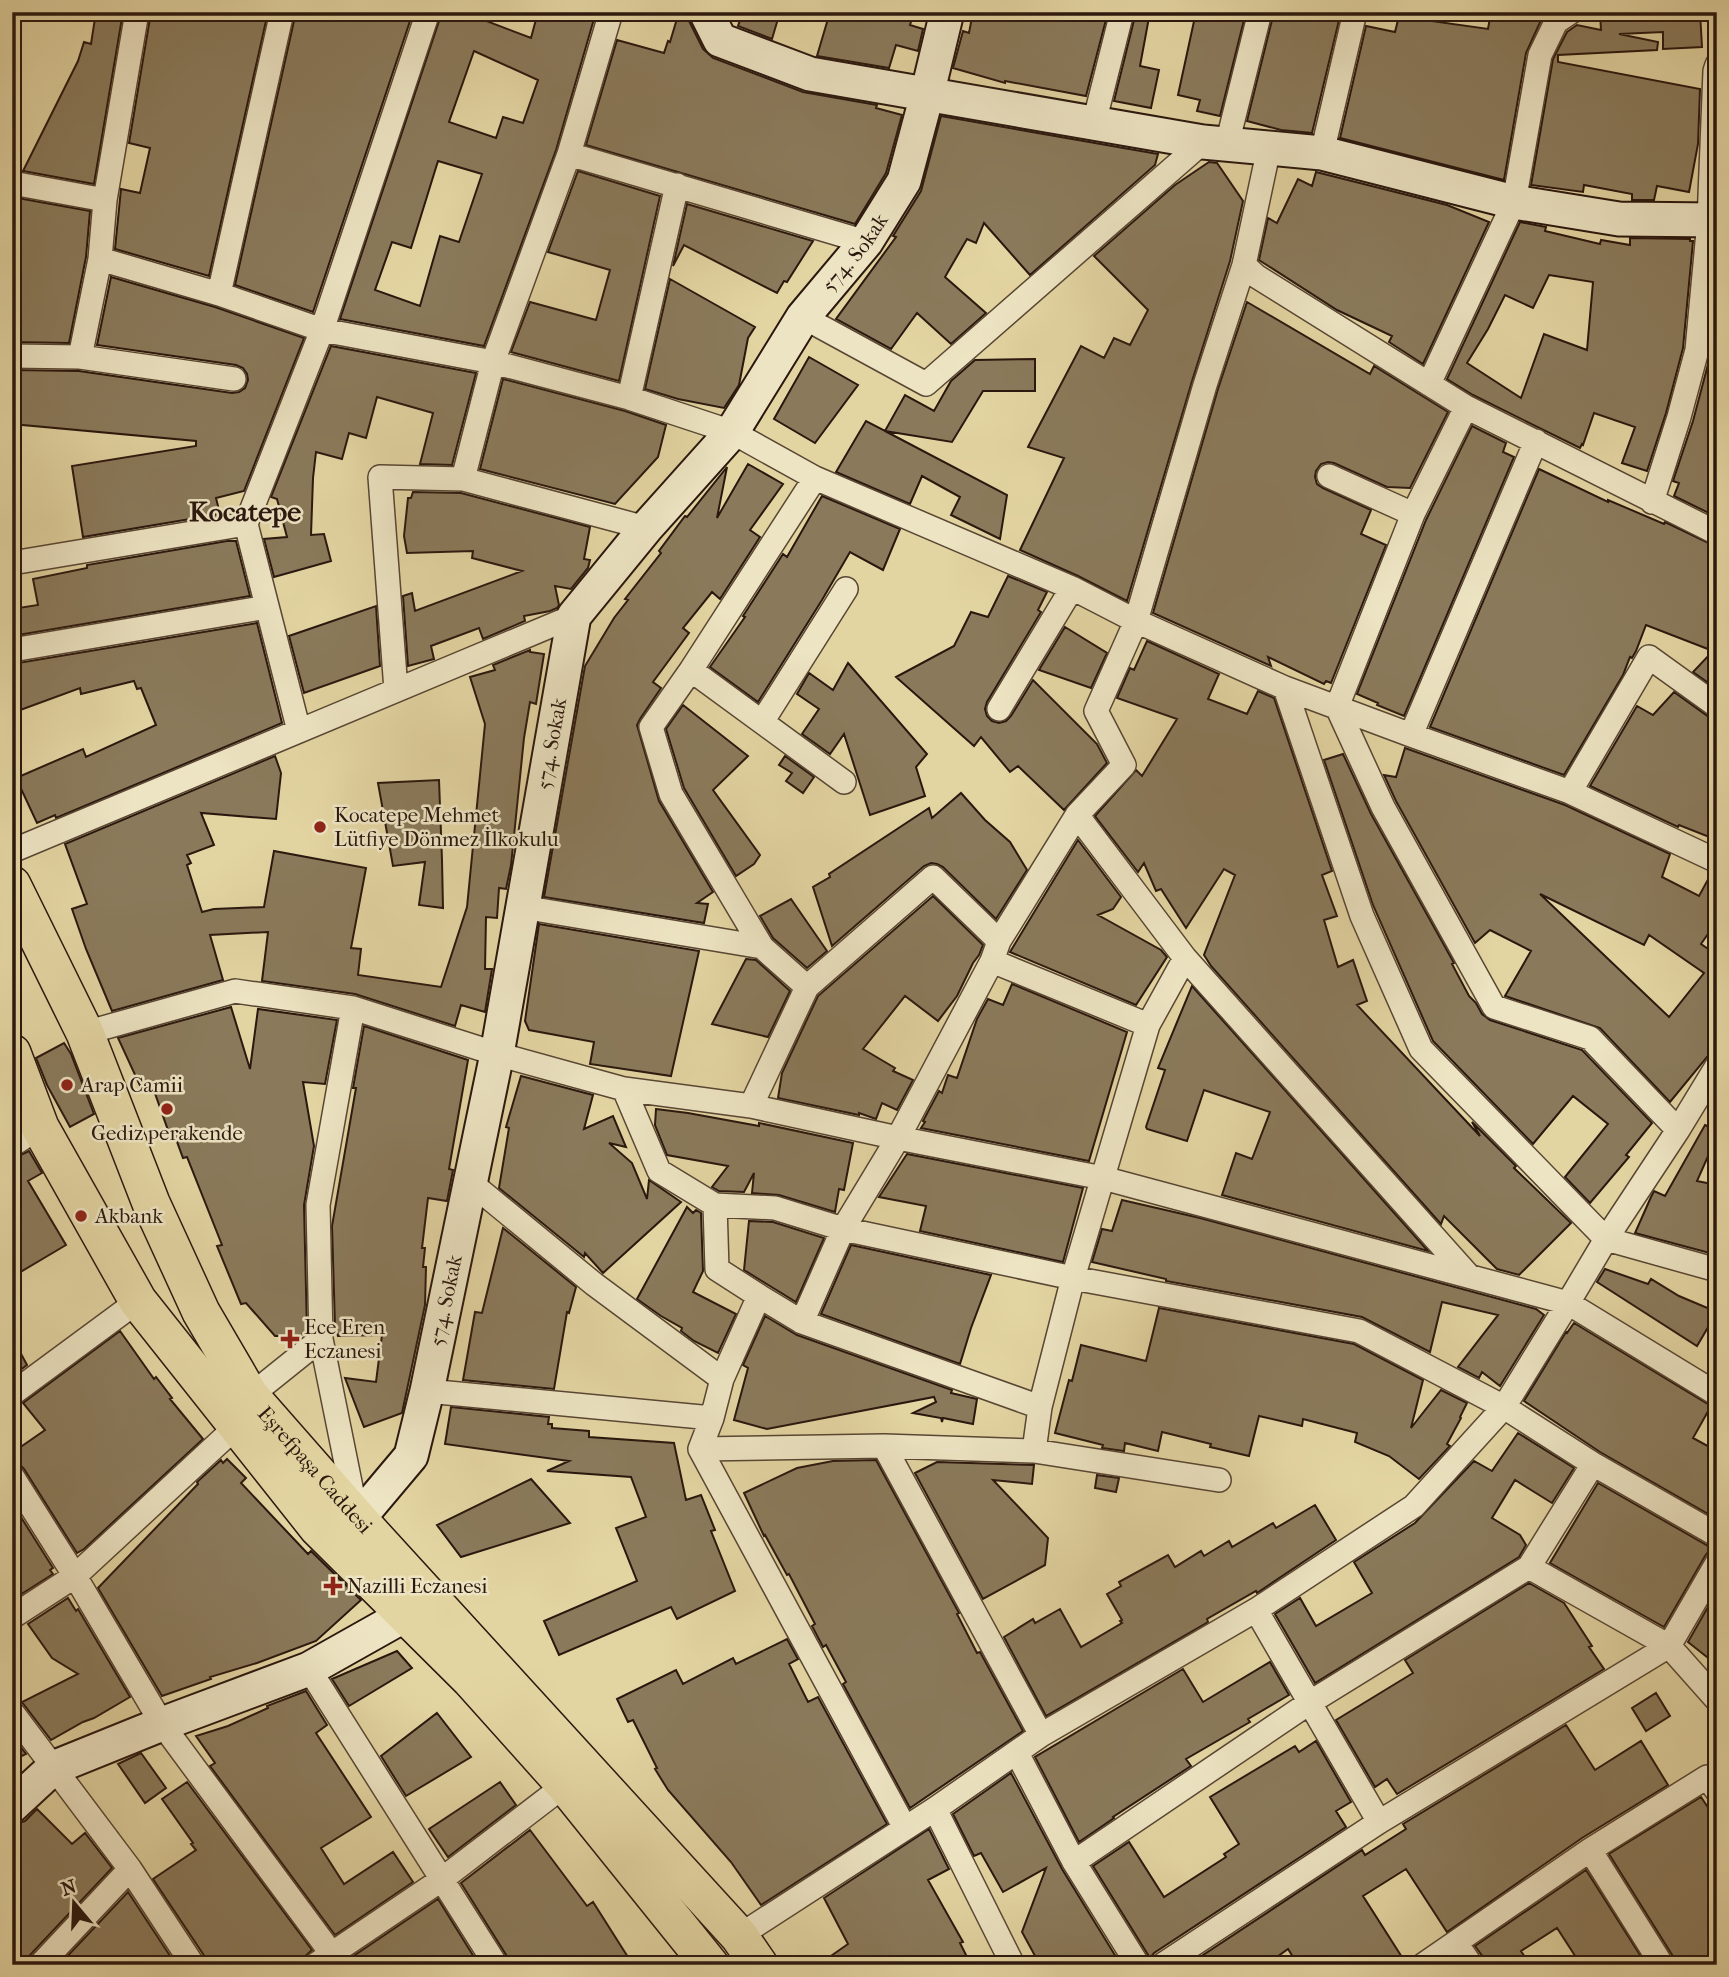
<svg xmlns="http://www.w3.org/2000/svg" width="1729" height="1977" viewBox="0 0 1729 1977" font-family="'IM FELL French Canon',serif">
<style>
.building{fill:#8a7a5b;stroke:#2a170e;stroke-width:2;fill-rule:evenodd}
.lines{fill:none;stroke-linecap:round;stroke-linejoin:round}
.street-casing{stroke:#584633;stroke-width:26}
.secondary-casing{stroke:#2a170e;stroke-width:37}
.primary-casing{stroke:#2a170e;stroke-width:40}
.street{stroke:#ede4c3;stroke-width:23}
.secondary{stroke:#ede4c3;stroke-width:33}
.primary{stroke:#e3d5a2;stroke-width:37}
.poi-dot{fill:#8f2418;stroke:#ede4c3;stroke-width:2.5}
.labels{text-anchor:middle;dominant-baseline:central;stroke-width:5;stroke-linejoin:round;paint-order:stroke}
.street-label{font-size:21px;fill:#2a170e;stroke:#ede4c3}
.poi-label{font-size:21px;fill:#2a170e;stroke:#ede4c3;text-anchor:start}
.district-label{font-size:28px;font-weight:bold;fill:#2a170e;stroke:#ede4c3}
</style>
<rect width="100%" height="100%" fill="#e3d5a2"/>
<filter id="stains"><feTurbulence type="fractalNoise" baseFrequency=".00286" numOctaves="4"/><feColorMatrix values="0 0 0 0 .2 0 0 0 0 .09 0 0 0 0 .02 0 0 0 .5 -.17"/></filter>
<radialGradient id="worn" r=".72"><stop offset=".6" stop-color="#630" stop-opacity="0"/><stop offset="1" stop-color="#630" stop-opacity=".3"/></radialGradient>
<!-- building -->
<path class="building" d="M96,12H123L94,184L23,171L78,61L84,42L91,44Z
M151,12H268L209,276L115,249L121,189L140,193L150,148L129,143Z
M296,12H413L313,312L235,285Z
M442,12H483L481,19L531,38L538,12H596L556,150L484,346L340,319ZM474,51L538,80L523,123L503,117L496,138L449,122ZM438,161L482,174L459,242L440,236L420,306L375,290L392,242L411,248Z
M679,12H687L689,21L703,49L713,58L803,92L877,105L876,108L902,115L886,173L855,224L586,145L617,40L664,53L668,41L670,42Z
M743,12H780L772,39L738,26Z
M830,12H914L910,25L923,29L918,51L896,45L889,68L817,56Z
M973,12H1108L1086,96L1005,81V83L953,68L963,31L969,33Z
M1136,12H1150L1140,66L1159,70L1151,108L1114,101Z
M1196,12H1246L1220,116L1197,111L1200,100L1178,95Z
M1274,12H1336L1334,19L1339,20L1312,133L1281,130L1247,121Z
M1400,12L1424,18V20L1488,29L1491,12H1540L1539,17L1542,18L1526,53L1504,180L1340,138L1366,26L1395,32Z
M1600,12H1700L1702,47L1663,49V32L1619,34L1658,42L1657,50L1558,55V62L1700,89L1698,144L1689,192L1657,186L1654,200H1632V194L1584,185L1583,192L1531,185L1553,59L1567,32L1577,25L1601,30Z
M941,116L1158,154L1155,165L1030,275L984,223L976,243L967,239L945,277L986,313L951,344L917,313L891,349L836,319L896,237L893,236L921,191Z
M1209,162L1217,163L1243,201L1230,261L1192,381L1127,601L1078,576L1020,550L1064,458L1028,447L1081,346L1104,358L1114,338L1130,345L1148,310L1094,256L1175,185Z
M578,171L660,196L619,381L511,352L530,302L596,320L610,270L548,252Z
M1316,172L1447,205L1489,222L1423,364L1389,342L1392,336L1337,310L1259,260L1268,218L1277,223L1298,179L1312,186Z
M12,197L90,211L86,257L69,343L12,342Z
M687,204L813,241L787,282L784,281L777,293L684,245L673,266Z
M1520,222L1546,227L1545,231L1600,244L1601,240L1630,245V238L1690,239V241H1693L1683,348L1666,413L1647,471L1622,463L1635,427L1594,413L1583,445L1582,444L1580,448L1473,395L1447,379ZM1549,275L1593,282L1587,350L1544,334L1521,398L1467,363L1488,329L1505,295L1533,308Z
M111,277L215,307L304,338L244,491L216,498L220,514L83,537L72,466L196,446V441L12,424L13,370L79,371L232,393L239,392L245,388L248,380L247,374L243,368L236,365L97,345Z
M670,279L755,327L748,338L739,385L724,408L678,399L645,389Z
M1717,289V517L1674,496L1679,483L1673,481L1693,421L1711,353Z
M1247,302L1370,374L1374,366L1448,412L1410,488L1387,487L1334,463L1328,462L1321,464L1316,471L1315,477L1317,484L1323,488L1371,510L1361,534L1386,545L1331,683L1326,681L1324,684L1268,657L1271,666L1153,613L1218,389Z
M331,346L476,373L452,465L420,464L433,413L377,397L366,438L349,433L342,459L316,452L313,478L311,535L324,534L331,561L274,577L264,539L287,537L277,499L271,497Z
M809,357L858,385L815,443L774,419Z
M1035,359V391H983L952,442L885,431L1007,495L1000,539L951,515L960,497L922,476L910,504L836,472L866,421L885,431L905,395L934,411L951,381L975,360Z
M503,379L625,411L666,425L658,457L615,504L480,469Z
M1472,426L1506,443L1503,452L1514,457L1404,716L1377,705L1378,703L1357,694L1426,520Z
M748,464L783,484L750,530L760,537L720,599L712,592L683,628L689,633L653,682L661,688L640,719L637,725L659,801L713,892L697,903L708,904L704,923L544,897L585,666L614,618L628,600L625,599L661,553L659,551L685,516L687,517L727,467L717,518Z
M1539,469L1608,502V500L1664,524L1665,522L1717,547V689L1693,672L1713,651L1646,625L1636,651L1632,658L1630,657L1623,675L1564,775L1430,727Z
M413,492L461,493L590,527L584,559L590,560L588,568L571,589L555,586L559,605L557,608L550,611L524,616L525,621L483,639L479,628L431,646L434,659L408,666L403,596L412,593L415,611L522,571L472,558L473,551L407,553L404,536L408,498H411Z
M822,496L900,529L883,570L850,552L822,600L758,702L710,667L745,617L743,616L783,554L787,557Z
M227,541H236L250,596L12,636V609L38,605L33,579L87,568V565Z
M1008,576L1047,592L1038,610L1041,612L987,702L985,709L987,716L992,721L999,723L1006,721L1011,716L1033,680L1097,744L1107,763L1064,810L1018,766L1010,772L981,737L974,746L896,677L954,646L971,612L988,617Z
M376,606L380,666L304,693L289,636Z
M257,623L282,723L56,818L55,815L37,823L16,778L83,749L86,757L156,725L141,688L137,689L134,681L81,694L80,688L12,713V664Z
M1065,627L1107,653L1091,688L1039,670Z
M1147,641L1219,674L1208,699L1247,714L1258,691L1274,698L1332,871L1322,875L1337,916L1324,920L1338,967L1353,960L1367,1001L1357,1005L1480,1136L1472,1122L1516,1166L1514,1168L1571,1223L1519,1275L1497,1269L1444,1216L1441,1224L1211,966L1204,955L1235,875L1224,869L1186,928L1161,889L1156,891L1144,863L1138,872L1095,816L1136,770L1142,776L1177,719L1117,698L1130,668L1134,670Z
M530,650V652L544,654L536,704L530,702L524,738L511,865L506,889L499,888L497,918L486,917L485,969H492L485,1012L461,1005L455,1026L355,994L262,981L268,932L210,935L223,980L112,1011L86,949L72,909L87,904L65,844L275,756L281,773L276,819L201,813L214,845L187,855L191,863L187,865L202,912L214,909L264,907L274,851L366,868L351,948L361,949L358,975L441,987L467,907L485,724L470,677L495,670L493,665Z
M848,663L927,754L916,767L925,796L870,815L844,734L830,754L802,734L819,709L797,694L809,673L833,690Z
M1674,692L1709,717L1717,720V840L1679,825L1678,827L1590,786L1637,706L1653,715Z
M683,705L748,756L713,790L760,855L754,864L736,876L684,788L666,729Z
M1405,748L1565,805L1670,854L1662,877L1699,896L1711,874L1717,875V921L1701,944L1717,955V1045L1670,1102L1600,1028L1505,996L1531,951L1490,930L1475,943L1396,801L1384,775L1396,777ZM1540,894L1644,945L1649,935L1704,973L1669,1017Z
M1343,754L1371,814L1454,963L1452,964L1469,996L1476,1003L1482,1014L1490,1020L1582,1050L1652,1123L1626,1155L1629,1157L1590,1203L1565,1177L1608,1124L1573,1096L1533,1144L1433,1041L1373,905L1324,760Z
M785,756L814,777L803,793L786,781L792,773L779,765Z
M439,780L442,860L443,908L419,905L425,862L393,866L378,783Z
M961,793L985,820L1010,842L1027,870L996,919L943,867L937,864L931,863L924,866L832,946L813,887L830,877L829,874L929,808L932,818Z
M1078,840L1121,897L1113,909L1098,915L1161,950L1167,957L1136,1005L1010,952Z
M933,896L983,945L979,955L973,963L957,996L938,1021L905,996L863,1049L895,1068L893,1071L913,1080L897,1110L882,1103L876,1119L859,1113V1115L778,1098L782,1073L818,996Z
M791,899L827,951L807,968L773,938L760,916Z
M539,924L699,951L671,1076L590,1064L594,1042L529,1030L525,1021Z
M746,959L756,960L790,991L768,1037L712,1024Z
M1012,984L1127,1032L1089,1161L921,1128L925,1122L923,1121L939,1091L942,1093L948,1075L957,1078L977,1019L988,999L1003,1005Z
M1192,986L1428,1251L1222,1195L1236,1153L1252,1159L1270,1112L1204,1090L1187,1141L1147,1129L1146,1127L1165,1070L1158,1068Z
M231,1007L250,1069L258,1009L337,1020L325,1084L303,1082L314,1146L304,1205L307,1332L299,1336H275L246,1303L241,1304L217,1246L222,1245L187,1157L183,1158L173,1131L169,1133L152,1085L142,1090L118,1038Z
M364,1026L468,1060L449,1169L453,1170L447,1201L428,1198L422,1248H425L423,1267H426L425,1305L402,1413L364,1427L345,1378L376,1382L382,1335L338,1336L335,1326L332,1226L356,1088H353Z
M64,1043L71,1054L94,1114L70,1127L47,1085L36,1058Z
M521,1076L593,1095L584,1129L613,1116L626,1147L609,1143L632,1163L647,1199L649,1180L681,1202L603,1273L585,1253L584,1257L499,1188L509,1128L506,1127Z
M656,1109L688,1113L759,1126V1123L853,1143L844,1190L839,1189L835,1212L779,1195L752,1193L754,1173L744,1192L719,1191L712,1187L728,1166L667,1155L655,1125Z
M1705,1125L1717,1131V1136L1697,1181L1717,1185V1255L1635,1233L1651,1197L1654,1191L1665,1196Z
M29,1151L42,1173L28,1181L66,1245L12,1277V1159Z
M907,1154L1083,1188L1063,1262L920,1231L926,1206L879,1197Z
M1122,1200L1200,1218L1536,1309L1544,1315L1500,1386L1482,1372L1479,1378L1458,1367L1498,1315L1442,1302L1430,1352L1362,1317L1166,1281V1279L1092,1262L1102,1229L1112,1231Z
M687,1207L693,1213L696,1210L701,1213L703,1271L693,1292L736,1314L718,1353L694,1341L681,1331L682,1328L661,1316L637,1299Z
M749,1221L773,1222L824,1238L796,1302L744,1270Z
M503,1228L576,1287L569,1313L567,1312L554,1389L463,1380L475,1312L482,1313Z
M851,1245L991,1275L971,1328L960,1364L821,1314Z
M1605,1269L1648,1284L1651,1279L1679,1296L1717,1312L1697,1346L1597,1282Z
M1159,1308L1354,1344L1423,1380L1411,1428L1441,1390L1467,1403L1460,1417L1461,1418L1447,1444L1450,1446L1419,1479L1389,1456L1355,1442L1357,1433L1303,1419L1302,1426L1259,1416L1249,1456L1210,1447L1211,1444L1162,1432L1158,1451L1125,1443L1124,1451L1102,1448L1103,1445L1055,1433L1069,1380L1072,1381L1081,1345L1146,1361Z
M765,1316L797,1335L952,1390L951,1393L977,1399L973,1424L943,1418L942,1422L941,1418L913,1413L936,1402L934,1397L767,1429L734,1420L748,1368L743,1365Z
M1574,1323L1711,1406L1693,1438L1717,1451V1519L1600,1452L1524,1401L1566,1332L1567,1333Z
M120,1331L154,1379L156,1377L172,1398L170,1399L203,1439L84,1549L77,1553L24,1469L19,1464L12,1462V1453L45,1430L23,1403Z
M12,1337L27,1365L12,1376Z
M451,1407L549,1417L548,1424H552V1428L589,1431V1437L674,1443L686,1500L701,1495L715,1530L711,1531L735,1591L677,1619L671,1607L559,1655L544,1621L637,1581L616,1528L646,1517L631,1477L547,1471L569,1461L445,1444Z
M1518,1433L1574,1468L1552,1503L1515,1480L1492,1518L1520,1535L1526,1545L1519,1557L1315,1683L1275,1614L1300,1598L1316,1626L1372,1593L1354,1562L1415,1523L1474,1461L1492,1471Z
M227,1459L246,1478L241,1483L308,1554L311,1551L361,1600L316,1641L257,1663L210,1677L211,1679L162,1696L98,1588L198,1484L197,1482L221,1460L223,1463Z
M876,1460L959,1613L957,1614L977,1653L980,1652L1023,1731L910,1808L843,1684L846,1682L826,1645L823,1647L812,1626L815,1624L789,1574L787,1575L765,1535L764,1536L744,1493L797,1468L833,1461Z
M937,1462L1034,1465L1032,1484L993,1480L1048,1538L1045,1565L983,1599L915,1473Z
M1097,1475L1119,1478L1116,1492L1095,1488Z
M531,1479L570,1523L461,1557L437,1525Z
M1598,1483L1710,1547L1717,1549L1709,1551L1705,1556L1664,1627L1550,1563Z
M12,1503L53,1568L50,1570L53,1574L12,1600Z
M1315,1505L1336,1540L1257,1593L1256,1591L1207,1619L1208,1622L1046,1716L1004,1637L1033,1619L1035,1623L1060,1609L1081,1647L1122,1623L1120,1621L1122,1620L1107,1594L1121,1586L1119,1582L1168,1555L1175,1567L1201,1551L1204,1556L1229,1541L1232,1547L1273,1523L1276,1528Z
M1529,1583L1564,1603L1592,1646L1589,1647L1604,1669L1397,1794L1387,1779L1375,1787L1336,1720L1413,1673L1405,1660Z
M1717,1591V1665L1688,1642Z
M68,1598L76,1611L78,1609L130,1697L94,1718L83,1722L51,1740L22,1702L78,1674L52,1658L28,1624Z
M787,1639L798,1659L789,1664L808,1702L818,1697L887,1824L761,1905L731,1862L668,1790L655,1769L657,1768L633,1720L628,1722L617,1699L676,1670L683,1684L733,1658L736,1664Z
M397,1651L412,1668L349,1706L332,1679Z
M1270,1662L1289,1695L1248,1719L1250,1722L1186,1759L1191,1766L1113,1817L1114,1818L1079,1842L1035,1757L1183,1669L1203,1702Z
M306,1691L327,1725L316,1733L371,1817L321,1848L344,1884L393,1852L413,1882L335,1935L210,1766L215,1763L196,1736L228,1726L268,1708L267,1706Z
M1656,1693L1670,1716L1646,1731L1632,1708Z
M437,1713L471,1757L406,1796L381,1756Z
M1566,1725L1595,1770L1641,1741L1668,1785L1582,1838L1447,1932L1406,1869L1363,1896L1407,1965H1298L1288,1949L1266,1965H1246L1240,1957L1227,1965H1188L1362,1850L1365,1855L1406,1829L1403,1824Z
M12,1736L26,1754L12,1761Z
M1316,1741L1351,1802L1336,1811L1346,1827L1154,1953L1150,1958L1093,1866L1129,1842L1164,1897L1226,1857L1224,1854L1239,1844L1210,1797L1295,1746L1299,1752Z
M141,1753L166,1788L145,1803L118,1764Z
M1011,1773L1062,1869L1121,1965H1040L1022,1932L1046,1868L1003,1892L981,1853L974,1856L953,1814Z
M187,1782L312,1950L303,1958L301,1965H207L205,1957L153,1879L196,1850L191,1844L193,1843L162,1799Z
M500,1782L516,1805L448,1857L429,1829Z
M1701,1797L1717,1821V1965H1676L1674,1958L1609,1854Z
M37,1809L72,1844L85,1833L112,1868L30,1955L26,1965H12V1825L25,1821Z
M929,1829L949,1869L928,1880L963,1942L960,1943L971,1965H818L848,1944L824,1898Z
M530,1830L587,1906L593,1902L633,1965H510L508,1958L461,1883Z
M1586,1870L1640,1955L1625,1965H1581L1557,1928L1521,1951L1530,1965H1485L1483,1957L1475,1946Z
M128,1892L176,1965H59Z
M438,1899L479,1965H354L352,1957Z"/>
<g class="lines">
<defs>
<path id="street" d="M1094,123L1122,12
M1227,144L1260,12
M1322,153L1355,12
M569,154L866,242
M12,183L105,200
M100,259L219,294L322,330L493,362L629,398L732,432L815,478L1072,588L1136,621L1285,688L1411,735L1570,792L1717,861
M1244,265L1256,276L1466,407L1717,533
M219,294L282,12
M803,317L926,384L1203,142
M12,356L80,357L234,379
M80,357L100,259L105,200L137,12
M1429,384L1514,202L1540,55L1556,22L1571,12
M629,398L677,185
M1466,407L1413,514L1337,707L1383,807L1494,1007L1590,1038L1678,1130
M1329,476L1413,514
M463,479L493,362L569,154L611,12
M1652,502L1679,417L1697,350L1709,221L1715,71L1717,65
M12,563L246,524
M12,650L267,607
M691,670L844,782
M1285,688L1362,916L1421,1049L1606,1239L1678,1130L1717,1066
M396,690L380,477L463,479L646,528
M999,709L1072,588
M762,722L846,589
M299,731L246,524L322,330L428,12
M1411,735L1536,441
M1570,792L1649,657L1717,706
M1077,815L1185,958L1468,1275
M12,851L574,616
M522,907L762,947L807,987
M762,947L671,794L651,727L691,670L815,478
M992,961L1148,1025
M353,1008L318,1205L321,1339L356,1512
M85,1033L235,991L353,1008L497,1054L624,1089L751,1106L898,1138L1103,1178L1568,1303L1606,1239L1717,1270
M624,1089L659,1171L715,1205L775,1208L843,1229L1073,1278L1359,1331L1504,1407L1593,1464L1717,1535
M751,1106L807,987L933,877L999,941
M12,1145L40,1127
M471,1183L594,1284L722,1379
M715,1205L717,1269L759,1296
M802,1322L1040,1407
M427,1391L712,1418
M12,1394L138,1301
M250,1396L321,1339
M884,1446L1041,1735
M700,1449L884,1446L1034,1451L1219,1480
M1034,1451L1040,1407L1073,1278L1148,1025L1185,958
M12,1476L75,1576L162,1724L340,1965
M1529,1567L1669,1646L1717,1700
M1256,1610L1379,1822
M12,1617L75,1576L237,1426
M309,1669L496,1965
M12,1712L130,1869L193,1965
M1017,1753L1074,1862L1138,1965
M935,1809L1013,1965
M905,1828L700,1449L712,1418L722,1379L759,1296L802,1322L843,1229L898,1138L992,961L999,941L1077,815L1124,765L1096,711L1136,621L1205,385L1244,265L1269,148
M1590,1850L1662,1965
M1074,1862L1309,1703L1529,1567L1593,1464
M739,1936L935,1809L1041,1735L1256,1610L1414,1506L1504,1407L1568,1303L1717,1394
M1456,1943L1471,1965
M40,1965L130,1869
M315,1965L441,1880L565,1785
M1162,1965L1379,1822L1669,1646L1717,1563
M1423,1965L1590,1850L1707,1777L1717,1791"/>
<g id="secondary">
<path d="M706,12L720,40L810,74L1203,142L1322,153L1514,202L1619,219L1717,220"/>
<path id="s1" d="M334,1524L358,1519L411,1456L427,1391L497,1054L574,616L646,528L732,432L803,317L866,242L904,181L927,95L947,12"/>
<path d="M12,1806L53,1768L162,1724L309,1669L405,1615"/>
</g>
<g id="primary">
<path id="s2" d="M12,885L85,1033L151,1203L201,1312L250,1396L358,1519L739,1936L759,1965"/>
<path d="M12,1053L40,1127L138,1301L318,1528L470,1679L565,1785L710,1965"/>
</g>
</defs>
<!-- street casing -->
<use href="#street" class="street-casing"/>
<!-- secondary casing -->
<use href="#secondary" class="secondary-casing"/>
<!-- primary casing -->
<use href="#primary" class="primary-casing"/>
<!-- street -->
<use href="#street" class="street"/>
<!-- secondary -->
<use href="#secondary" class="secondary"/>
<!-- primary -->
<use href="#primary" class="primary"/>
</g>
<!-- markers -->
<g class="poi-dot">
<circle cx="320" cy="827" r="7"/>
<circle cx="67" cy="1085" r="7"/>
<circle cx="167" cy="1109" r="7"/>
<circle cx="81" cy="1216" r="7"/>
<path d="M286.5 1328.5h7v7h7v7h-7v7h-7v-7h-7v-7h7z"/>
<path d="M329.5 1575.5h7v7h7v7h-7v7h-7v-7h-7v-7h7z"/>
</g>
<g class="labels">
<!-- street labels -->
<g class="street-label">
<text stroke="none"><textPath href="#s1" startOffset="1423">574. Sokak</textPath></text>
<text stroke="none"><textPath href="#s1" startOffset="833">574. Sokak</textPath></text>
<text stroke="none"><textPath href="#s1" startOffset="266">574. Sokak</textPath></text>
<text stroke="none"><textPath href="#s2" startOffset="663">Eşrefpaşa Caddesi</textPath></text>
</g>
<!-- poi labels -->
<g class="poi-label">
<text x="334" y="815">Kocatepe Mehmet<tspan x="334" dy="24">Lütfiye Dönmez İlkokulu</tspan></text>
<text x="81" y="1085">Arap Camii</text>
<text x="167" y="1133" text-anchor="middle">Gediz perakende</text>
<text x="95" y="1216">Akbank</text>
<text x="304" y="1327">Ece Eren<tspan x="304" dy="24">Eczanesi</tspan></text>
<text x="347" y="1586">Nazilli Eczanesi</text>
</g>
<!-- district labels -->
<g class="district-label">
<text x="245" y="511">Kocatepe</text>
</g>
</g>
<!-- margin -->
<rect width="1729" height="1977" fill="none" stroke="#e3d5a2" stroke-width="42"/>
<rect x="14" y="14" width="1701" height="1949" fill="none" stroke="#2a170e" stroke-width="3.5"/>
<rect x="21" y="21" width="1687" height="1935" fill="none" stroke="#2a170e" stroke-width="2"/>
<!-- north arrow -->
<g transform="translate(74 1903) rotate(341)" stroke="#ede4c3" stroke-width="5" paint-order="stroke">
<path d="M0-5L12 26L0 18L-12 26Z" fill="#2a170e"/>
<text y="-10" font-size="19" font-weight="bold" text-anchor="middle" fill="#2a170e">N</text>
</g>
<rect width="100%" height="100%" filter="url(#stains)"/>
<rect width="100%" height="100%" fill="url(#worn)"/>
</svg>
